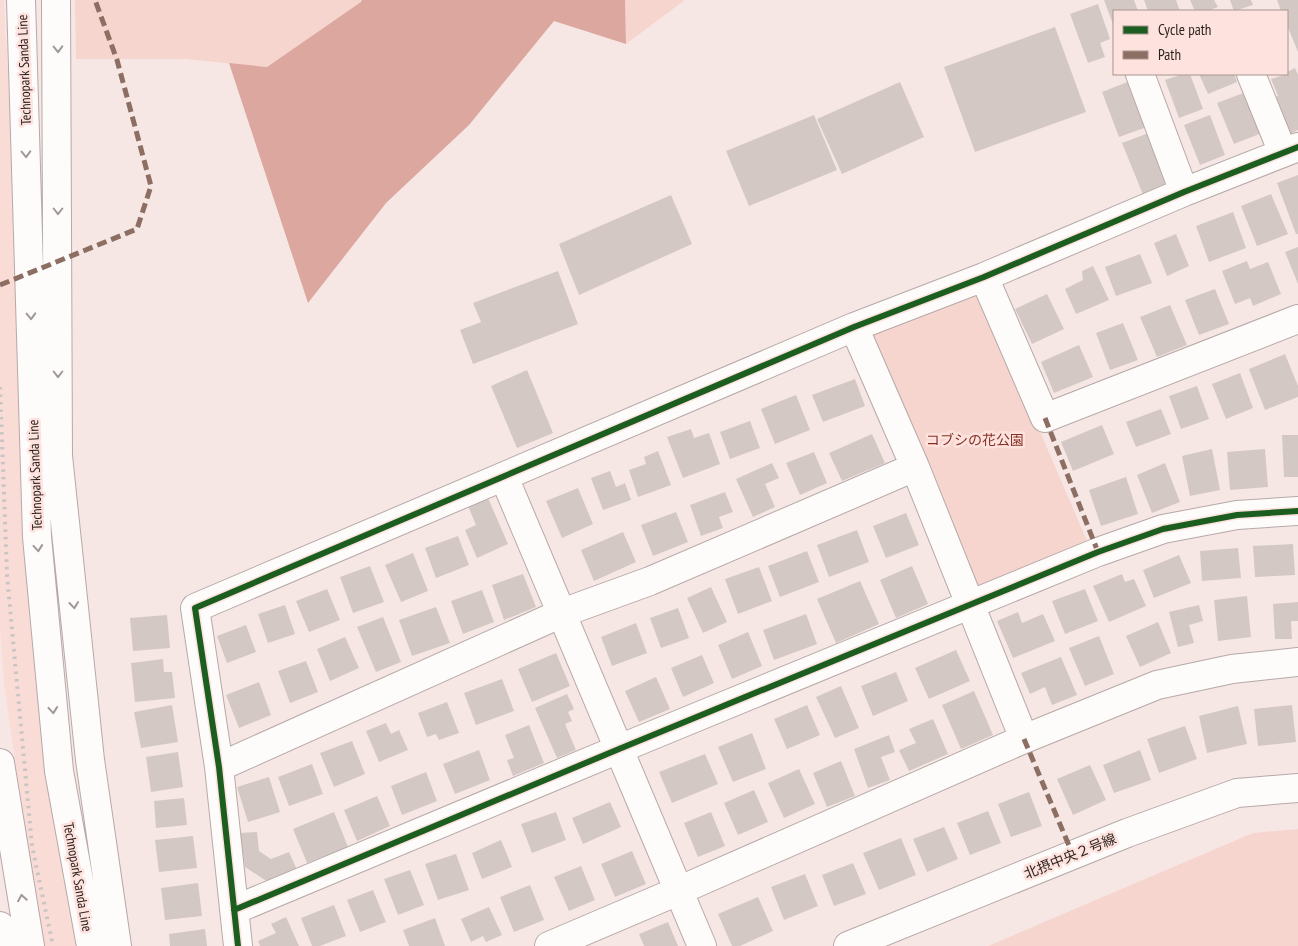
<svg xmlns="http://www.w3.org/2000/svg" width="1298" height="946" viewBox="0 0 1298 946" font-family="'PT Sans Narrow','Noto Sans JP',sans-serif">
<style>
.built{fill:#fadcd7}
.green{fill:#f7d5cf}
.water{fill:#dca79e}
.building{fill:#d4c8c5}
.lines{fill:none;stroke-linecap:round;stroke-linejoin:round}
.minor-casing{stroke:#b6a9a7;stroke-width:30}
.major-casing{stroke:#b6a9a7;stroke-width:30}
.minor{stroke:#fefbfb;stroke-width:28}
.major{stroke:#fefbfb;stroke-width:28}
.rail{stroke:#c9c5c5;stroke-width:4;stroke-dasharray:2.5 5;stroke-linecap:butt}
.quiet{stroke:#8d6e63;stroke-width:5;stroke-dasharray:10 5;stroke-linecap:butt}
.cycleway-casing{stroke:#fde2dd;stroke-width:9}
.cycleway{stroke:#1b5e20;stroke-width:6}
.oneway{stroke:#9f9897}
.labels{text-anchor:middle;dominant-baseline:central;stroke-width:5;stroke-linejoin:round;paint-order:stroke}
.street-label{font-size:14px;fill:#2b1f1d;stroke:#fde2dd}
.park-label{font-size:14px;fill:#843025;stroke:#fde2dd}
</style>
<rect width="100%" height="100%" fill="#f6e7e4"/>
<!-- built -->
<path class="built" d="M0,0H4L16,221L78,946H41L4,683L0,628Z"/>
<!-- green -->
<path class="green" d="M75,0H362V2L267,67L185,59H76Z
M625,0H685L626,44Z
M978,288L1088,543L972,593L861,338Z
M1298,829V946H988L1253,833Z"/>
<!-- water -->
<path class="water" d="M362,0H625L626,44L554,21L469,125L386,203L308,303L229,63L267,67L361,2Z"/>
<!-- building -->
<path class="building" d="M1104,0H1134L1138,11H1114V27Z
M1144,0H1176L1180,11H1148Z
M1190,0H1214L1218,7L1207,11H1195Z
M1230,0H1251L1253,5L1234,11Z
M1277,0H1298V52L1287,25V11H1281Z
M1098,4L1110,39L1100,43L1105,57L1088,63L1070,14Z
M1055,27L1086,112L975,152L944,67Z
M1295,68L1298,75V130L1288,135L1271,98L1278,96L1271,79L1287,74V72Z
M1183,74H1190L1203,109L1179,118L1165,80Z
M1199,74H1234L1237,82L1208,94Z
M1130,81L1147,127L1119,137L1102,92Z
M900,82L924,137L842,174L817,119Z
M1246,92L1262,133L1234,144L1217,103Z
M814,115L837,170L749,206L726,151Z
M1210,115L1225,155L1200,165L1184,125Z
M1154,131L1175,185L1144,197L1122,143Z
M1298,175V234H1296L1277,183Z
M1271,194L1288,234L1257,246L1241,206Z
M671,195L692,244L579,295L559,244Z
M1233,212L1246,248L1209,262L1196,226Z
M1176,234L1189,266L1167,276L1154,243Z
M1298,247V284L1285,252Z
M1140,254L1152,283L1116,296L1105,267Z
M1247,261L1250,269L1268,262L1281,294L1253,306L1250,298L1235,304L1222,271Z
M1093,266L1109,300L1076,314L1065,289L1083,280L1082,271Z
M558,271L578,324L473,364L460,330L481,322L473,303Z
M1215,289L1229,324L1199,335L1185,300Z
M1047,294L1064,329L1032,344L1015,309Z
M1170,305L1187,345L1157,357L1140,317Z
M1123,323L1138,360L1110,370L1096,333Z
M1079,345L1093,377L1054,393L1041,362Z
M1285,354L1298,386V397L1265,410L1249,369Z
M527,370L553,433L517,448L491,386Z
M1240,373L1253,408L1226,419L1212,384Z
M855,379L865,406L823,422L812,395Z
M1197,386L1209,419L1181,429L1169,396Z
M796,395L810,430L775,444L761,409Z
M1161,409L1171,434L1136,447L1126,422Z
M750,421L760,448L730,459L720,432Z
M1102,425L1114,454L1073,471L1061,442Z
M691,429L694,438L709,433L720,464L683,478L667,437Z
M872,434L885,463L842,481L829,453Z
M1282,435H1298V477H1284Z
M1212,449L1220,490L1190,496L1182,456Z
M1265,449L1268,487L1230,490L1227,452Z
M658,451L671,485L638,497L629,470L646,464L644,457Z
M814,452L827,483L800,495L786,463Z
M772,463L779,478L765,484L775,507L753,517L736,479Z
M1165,463L1180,502L1152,513L1137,475Z
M610,471L616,487L625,483L631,500L603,510L591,478Z
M1126,477L1138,514L1101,526L1089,490Z
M578,488L593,524L562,538L546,501Z
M725,492L733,512L719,517L723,528L701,536L690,505Z
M488,498L508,544L477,558L465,530L476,525L468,506Z
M676,512L688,542L653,556L641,525Z
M906,513L919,545L886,558L873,526Z
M857,530L869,562L829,577L817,545Z
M623,532L636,562L594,581L581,550Z
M458,536L469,565L436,578L425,548Z
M1293,544L1295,575L1255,577L1253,546Z
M1238,548L1241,578L1202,581L1200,551Z
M807,551L819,582L780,597L768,566Z
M413,553L428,591L401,602L385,565Z
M1179,555L1191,583L1154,598L1143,570Z
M370,566L384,602L353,613L340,577Z
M912,566L928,604L896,618L880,580Z
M759,567L772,601L738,614L725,579Z
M523,574L536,607L504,620L492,585Z
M1122,574L1125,582L1134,579L1146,606L1109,622L1093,586Z
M860,581L879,624L836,643L817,599Z
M711,587L727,622L703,633L687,598Z
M327,589L340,620L309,632L296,601Z
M1085,589L1098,621L1065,634L1052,601Z
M482,590L494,622L463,634L451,601Z
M1247,596L1251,637L1218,641L1214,600Z
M1298,602V621H1291L1292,639H1275L1273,604Z
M285,605L295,634L268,643L258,614Z
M1199,605L1203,621L1189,625L1194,643L1178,647L1169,612Z
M436,607L450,643L412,656L399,620Z
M678,608L689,638L661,648L650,618Z
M1018,612L1022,623L1043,614L1055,641L1013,658L997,621Z
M806,614L817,644L774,660L763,630Z
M167,615L170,648L133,651L130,618Z
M383,617L401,662L376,672L357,627Z
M1158,622L1171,653L1140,667L1126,636Z
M636,623L647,653L612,666L601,637Z
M246,625L256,652L227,663L217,636Z
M748,632L762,666L732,679L718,645Z
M1099,636L1114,674L1085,686L1069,648Z
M345,637L359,668L330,681L317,649Z
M956,650L970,681L929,699L915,668Z
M556,653L570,686L532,702L518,669Z
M702,655L714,683L683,697L671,668Z
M1061,657L1077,695L1052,705L1045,687L1030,694L1021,673Z
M163,659L164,672H172L175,698L135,702L131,663Z
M306,661L318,692L290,703L278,671Z
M896,672L908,701L873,716L861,686Z
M656,677L670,709L639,722L625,691Z
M502,679L514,711L476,725L464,693Z
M259,682L271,715L239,728L226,695Z
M841,686L859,728L835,738L816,697Z
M974,691L993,735L961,749L942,705Z
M567,694L574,709L568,712L572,721L565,724L576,750L557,758L535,708Z
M447,702L459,733L439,740L436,734L427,737L418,713Z
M172,705L178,742L141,748L134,712Z
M807,705L820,735L787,749L774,719Z
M1292,705L1296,742L1258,746L1254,709Z
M1238,706L1247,744L1207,753L1199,716Z
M933,719L948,754L909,771L899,750L916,743L909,729Z
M386,723L391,734L399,730L408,750L379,762L366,731Z
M529,725L544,763L513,776L507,760L514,758L505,735Z
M1185,726L1197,759L1159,773L1147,739Z
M752,733L766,769L733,782L718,747Z
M889,735L895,752L881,757L890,780L868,788L854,749Z
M352,741L365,774L334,787L320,753Z
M479,750L490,780L455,794L443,764Z
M1140,750L1151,780L1114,793L1103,765Z
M178,752L183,787L151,792L146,757Z
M705,754L718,784L672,803L659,772Z
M841,761L855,796L827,807L813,773Z
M312,764L323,794L289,806L278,777Z
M1090,765L1106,800L1073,815L1057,779Z
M799,769L815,804L784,818L768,783Z
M426,772L437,801L402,815L391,786Z
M269,777L280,812L248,822L237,787Z
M754,790L768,822L738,835L724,803Z
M1029,792L1042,826L1011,837L998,804Z
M377,796L390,826L357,841L344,810Z
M184,798L187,825L156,828L154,801Z
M610,802L621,827L583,844L572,818Z
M988,811L1001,843L970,855L957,823Z
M334,812L348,847L307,863L293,829Z
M556,812L566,840L532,853L521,824Z
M711,812L725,846L698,857L684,823Z
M944,827L958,859L927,872L913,839Z
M257,832L259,851L271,859L289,852L297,870L268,882L245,867L240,833Z
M193,836L197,868L159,872L155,840Z
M901,838L916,875L879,890L863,853Z
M501,840L512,867L482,879L472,853Z
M632,851L646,884L615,897L601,864Z
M456,854L469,890L438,900L425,864Z
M853,863L866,894L834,906L822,875Z
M581,866L595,900L569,911L554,877Z
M410,870L424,905L398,915L384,879Z
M805,874L818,906L784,920L771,887Z
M198,883L202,916L165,920L161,888Z
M530,885L544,920L514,932L500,897Z
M373,890L386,922L360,932L347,900Z
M758,897L773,931L740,946H732L718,914Z
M334,905L346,936L320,946H312L301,918Z
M489,907L502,935L486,942L483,936L471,942L461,919Z
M286,917L299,946H260L258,941L276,933L271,924Z
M435,918L445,946H409L403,930Z
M668,922L678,946H644L639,934Z
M205,929L207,946H170L169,934Z"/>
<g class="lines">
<defs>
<path id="minor" d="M1140,74L1184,192
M1251,74L1283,153
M984,277L1045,418L1298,319
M854,327L915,467L1024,739
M504,477L702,946
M219,767L562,613L650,581L915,467
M234,910L619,749L1098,552L1163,529L1237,515L1298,511
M238,946L219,767L195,608L854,327L984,277L1184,192L1298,147
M549,946L678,891L1024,739L1157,685L1232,669L1298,662
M848,946L1127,833L1237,793L1298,788"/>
<path id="major" d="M21,0L37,537L59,771L91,946
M56,0L58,456L90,760L117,946
M0,763L30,946
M0,926L3,946"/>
</defs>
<!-- minor casing -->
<use href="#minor" class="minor-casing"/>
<!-- major casing -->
<use href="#major" class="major-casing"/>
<!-- minor -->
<use href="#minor" class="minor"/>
<!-- major -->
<use href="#major" class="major"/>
<!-- rail -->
<path class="rail" d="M0,387L7,575L32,846L53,946"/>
<!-- quiet -->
<path class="quiet" d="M0,285L137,229L151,186L117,60L95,0
M1045,418L1098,552
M1024,739L1073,855"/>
<defs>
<path id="cycleway" d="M234,910L619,749L1098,552L1163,529L1237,515L1298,511
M238,946L219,767L195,608L854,327L984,277L1184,192L1298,147"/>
</defs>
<!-- cycleway casing -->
<use href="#cycleway" class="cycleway-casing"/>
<!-- cycleway -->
<use href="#cycleway" class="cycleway"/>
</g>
<!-- one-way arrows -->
<defs><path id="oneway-chevron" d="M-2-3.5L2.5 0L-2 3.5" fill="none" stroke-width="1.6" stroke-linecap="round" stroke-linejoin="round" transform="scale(1.25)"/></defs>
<g class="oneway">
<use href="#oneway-chevron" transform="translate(58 49) rotate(89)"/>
<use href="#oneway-chevron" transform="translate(26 154) rotate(88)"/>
<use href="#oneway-chevron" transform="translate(58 211) rotate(90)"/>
<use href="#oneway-chevron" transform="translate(31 316) rotate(88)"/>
<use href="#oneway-chevron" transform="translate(58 374) rotate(90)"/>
<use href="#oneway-chevron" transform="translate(38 548) rotate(85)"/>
<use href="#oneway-chevron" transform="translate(74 605) rotate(84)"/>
<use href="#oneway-chevron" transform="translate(53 710) rotate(85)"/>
<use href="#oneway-chevron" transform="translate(22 898) rotate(-99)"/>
</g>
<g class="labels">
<!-- street labels -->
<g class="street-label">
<text transform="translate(24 70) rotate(-92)">Technopark Sanda Line</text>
<text transform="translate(35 475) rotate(-92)">Technopark Sanda Line</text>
<text transform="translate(1070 856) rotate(-22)">北摂中央２号線</text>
<text transform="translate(78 877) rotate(80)">Technopark Sanda Line</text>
</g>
<!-- park labels -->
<g class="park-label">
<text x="975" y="440">コブシの花公園</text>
</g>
</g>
<!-- legend -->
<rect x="1113" y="10" width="175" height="65" fill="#fde2dd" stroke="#a99490"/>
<rect x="1123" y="26" width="25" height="8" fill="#1b5e20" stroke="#a99490"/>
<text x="1158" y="35" font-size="15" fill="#2b1f1d">Cycle path</text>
<rect x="1123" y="51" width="25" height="8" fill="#8d6e63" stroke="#a99490"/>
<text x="1158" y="60" font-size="15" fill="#2b1f1d">Path</text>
</svg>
